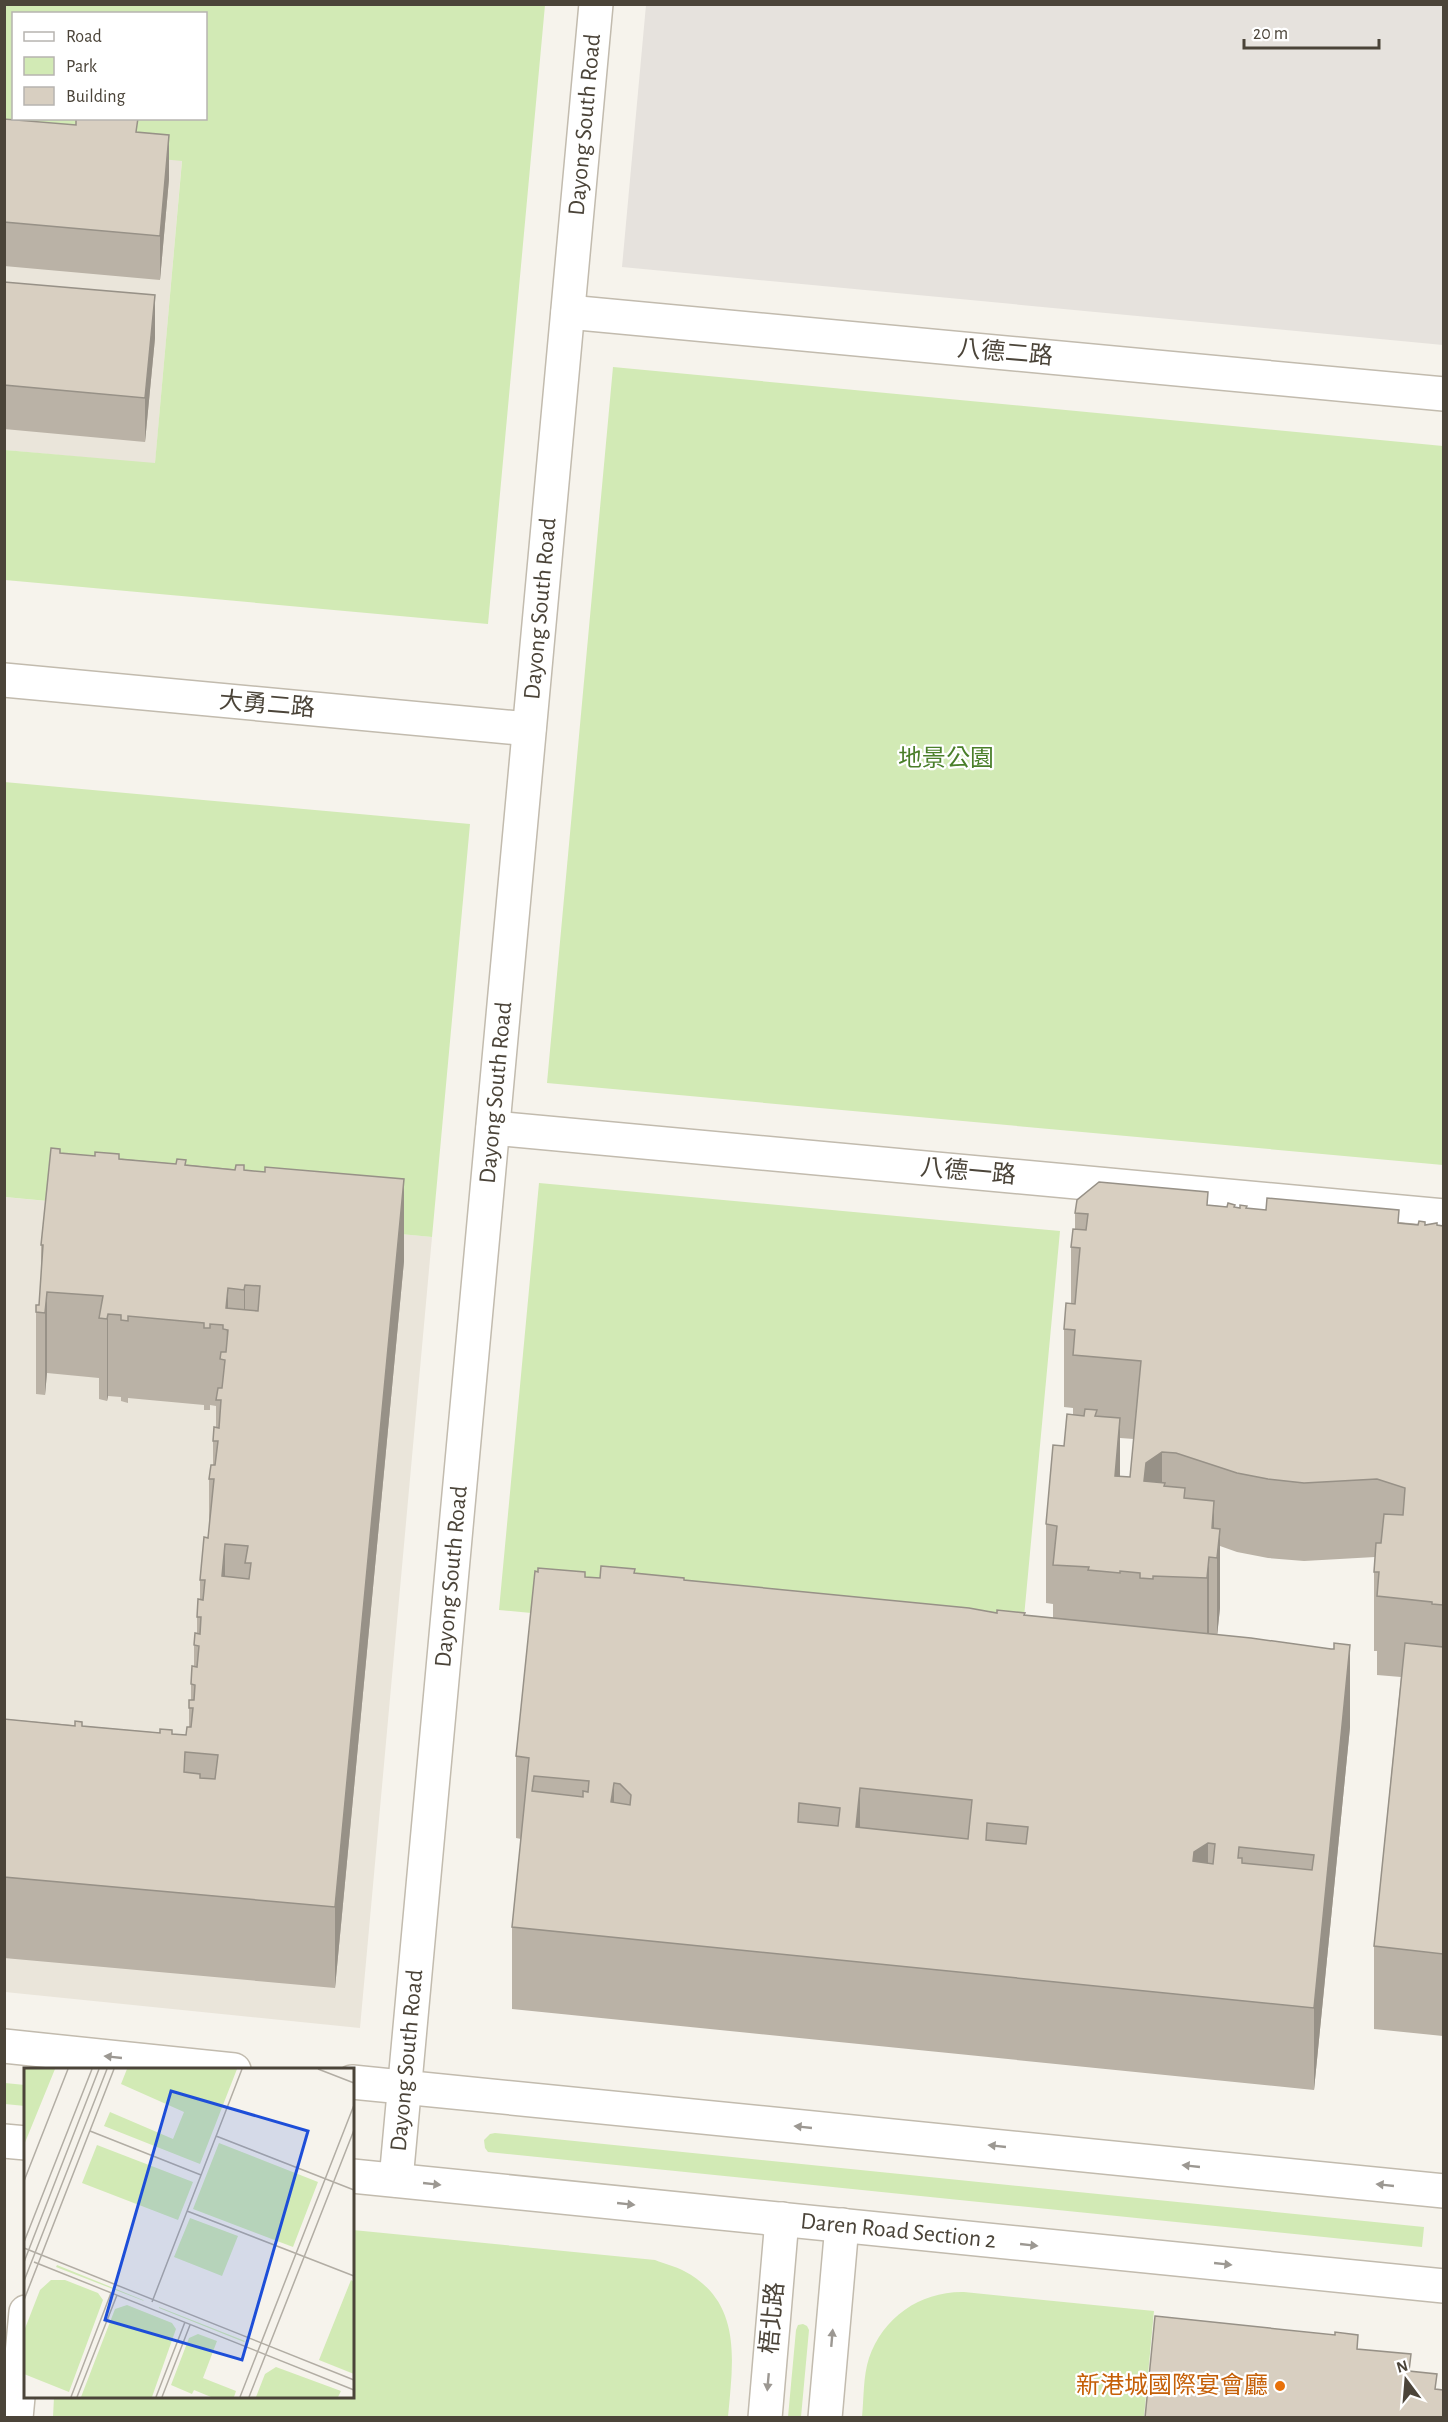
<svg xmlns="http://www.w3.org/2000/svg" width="1448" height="2422" font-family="'Alegreya Sans','Noto Sans TC',sans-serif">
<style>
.residential{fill:#eae5da}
.industrial{fill:#e6e2dd}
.green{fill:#d2eab5;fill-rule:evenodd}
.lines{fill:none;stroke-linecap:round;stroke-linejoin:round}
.minor-casing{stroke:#c2bbae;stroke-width:36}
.tertiary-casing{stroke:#c2bbae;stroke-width:36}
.minor{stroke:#fff;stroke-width:33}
.tertiary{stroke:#fff;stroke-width:33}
.wall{fill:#bab2a6;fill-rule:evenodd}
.shaded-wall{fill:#979187}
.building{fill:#d8cfc1;stroke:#979187;stroke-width:1.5;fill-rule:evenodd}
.oneway{fill:#9c9892}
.food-dot{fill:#e8710a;stroke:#fff;stroke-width:2}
.labels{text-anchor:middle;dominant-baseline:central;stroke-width:4.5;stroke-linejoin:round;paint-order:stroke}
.street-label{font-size:24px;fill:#4b4439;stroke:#fff}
.park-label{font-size:24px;fill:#4a7f2a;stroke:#fff}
.food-label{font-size:24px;fill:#c56008;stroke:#fff;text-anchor:end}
.inset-road{fill:none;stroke:#b2ada4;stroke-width:1.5}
.view{fill:#1d4ed8;fill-opacity:0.15;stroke:#1d4ed8;stroke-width:3}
.inset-edge{fill:none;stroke:#4b4439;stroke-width:3}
</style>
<rect width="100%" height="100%" fill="#f6f3ec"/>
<!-- residential -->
<path class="residential" d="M4,144L182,160L155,464L5,450Z
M4,1197L432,1237L360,2028L5,1992Z"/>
<!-- industrial -->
<path class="industrial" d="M646,5H1443V345L622,267Z"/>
<!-- green -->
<path class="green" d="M4,5H545L488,624L5,580V450L155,463L182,161L5,144ZM14,14H206V118H14Z
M613,367L1443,446V1165L547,1083Z
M4,782L470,824L432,1237L5,1197Z
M539,1183L1060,1231L1020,1660L499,1610Z
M5,2083L25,2085V2106L5,2104Z
M495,2133L1424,2227L1422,2247L488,2152L485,2148L484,2140L490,2134Z
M353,2230L655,2260C665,2264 675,2266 684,2271C743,2302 733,2361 728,2417H53L54,2397L352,2396Z
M964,2292L1154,2311L1144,2417H862C864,2398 863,2376 869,2358C883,2317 921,2291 964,2292Z
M803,2324L807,2326L809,2330L801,2417H788L796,2330L798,2325Z"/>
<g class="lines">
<defs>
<g id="minor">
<path d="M568,312L1444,394"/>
<path d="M4,680L529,729"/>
<path d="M493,1128L1444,1216"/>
<path id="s1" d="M396,2180L596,4"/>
<path d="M16,2418L26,2312"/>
<path d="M765,2418L782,2219"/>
<path d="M825,2418L842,2225"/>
</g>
<g id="tertiary">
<path d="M4,2046L234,2070"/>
<path d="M352,2082L1444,2191"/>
<path d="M4,2141L26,2143"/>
<path id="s2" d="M352,2176L1444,2286"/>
</g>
</defs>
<!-- minor casing -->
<use href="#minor" class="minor-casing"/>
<!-- tertiary casing -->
<use href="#tertiary" class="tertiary-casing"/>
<!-- minor -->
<use href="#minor" class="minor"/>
<!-- tertiary -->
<use href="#tertiary" class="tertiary"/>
</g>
<!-- wall -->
<path class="wall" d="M4,119L138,132L169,179L160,280L4,266Z
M4,282L155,338L145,442L4,429Z
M60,1153L244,1170L404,1261L335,1988L4,1958V1714L5,1719L186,1735L189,1727V1708L191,1700V1684L194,1666V1645L197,1633V1617L200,1599V1580L209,1530V1479L213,1465V1441L216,1427V1406L210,1405V1410H204V1405L128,1398V1403L121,1401V1397L108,1396L107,1401L99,1399V1378L47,1373L45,1395L36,1394V1305H39L41,1279V1245Z
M1208,1205L1443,1226V2036L1374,2029V1946L1401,1677L1377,1675V1651H1374V1572L1375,1557L1304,1561L1268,1558L1237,1552L1220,1546V1608L1217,1635L1350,1727L1314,2090L512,2009V1927L521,1839L516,1838V1756L585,1577L600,1578L635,1573L684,1580L1053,1618V1604L1046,1603V1524L1064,1446L1073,1415V1408L1064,1407V1329L1071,1304V1247L1075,1229V1213ZM1120,1438L1134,1439L1130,1477L1120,1476Z"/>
<!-- shaded-wall -->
<path class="shaded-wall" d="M169,135V179L160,280V236Z
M155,295V338L145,442V398Z
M404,1179V1261L335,1988V1907Z
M245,1285V1367L244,1372V1290Z
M228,1288V1370L226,1308Z
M47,1292V1373L45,1395V1313Z
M108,1314V1396L107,1401V1319Z
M1120,1418V1497L1115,1476Z
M1162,1452V1531L1144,1481L1146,1463Z
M1214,1501V1557L1212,1528Z
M1220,1529V1608L1217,1637V1558Z
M225,1544V1625L222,1576Z
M1209,1557V1636L1207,1657V1578Z
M1350,1645V1727L1314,2090V2008Z
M614,1783V1865L611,1802Z
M860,1788V1870L856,1827Z
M1208,1843V1925L1193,1861L1194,1852Z"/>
<!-- building -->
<path class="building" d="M76,118H138L136,132L169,135L160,236L4,222V119L76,125Z
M4,282L155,295L145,398L4,385Z
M51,1148L60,1149V1153L95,1156V1152L119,1154V1159L176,1164L177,1159L186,1160L185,1165L235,1170L236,1165H244V1170L265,1172V1167L404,1179L335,1907L4,1877V1719L75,1726V1721L82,1722V1726L160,1733V1729L172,1730V1734L186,1735L187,1727H191L193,1708H189V1700H194L195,1685L191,1684L192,1666L197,1667L199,1646L194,1645L195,1633L200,1634L201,1617H197L198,1599L203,1600L205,1580H200L204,1537L208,1538L214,1479H209L211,1465H215L218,1441H213L214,1427L219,1428L221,1400H216L218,1388H222L225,1360L220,1359L221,1352H226L228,1330L223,1329V1325L210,1324V1328H204V1323L128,1316V1321L121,1320V1315L108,1314L107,1319L99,1318L103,1296L47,1292L45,1313L36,1312V1305H39L43,1245H41ZM245,1285L260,1286L258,1311L226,1308L228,1288L244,1290ZM225,1544L248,1546L245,1563H251L249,1579L222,1576ZM185,1752L218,1755L215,1779L200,1778V1774L184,1772Z
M1099,1182L1208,1192L1207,1205L1227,1207L1228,1203L1235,1205L1234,1207L1240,1208V1205L1247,1206L1246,1208L1266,1210L1267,1198L1399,1210L1398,1223L1418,1225L1419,1221L1425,1222V1225L1437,1223V1225L1443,1226V1605L1432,1604V1602L1377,1596L1379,1572H1374L1376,1543H1381L1384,1514L1403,1515L1405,1488L1377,1479L1304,1483L1268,1479L1237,1473L1176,1453L1162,1452L1146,1463L1144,1481L1165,1483L1164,1486L1185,1488L1184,1498L1214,1501L1212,1528L1220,1529L1217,1558L1209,1557L1207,1578L1153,1576V1579L1140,1578V1573L1120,1571V1573L1088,1570L1089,1567L1053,1565L1057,1526L1046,1524L1053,1445L1064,1446L1067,1414L1084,1416L1085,1409L1097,1410L1095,1416L1120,1418L1115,1476L1130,1477L1141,1361L1073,1355L1075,1330L1064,1329L1066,1303L1075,1304L1080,1248L1071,1247L1073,1229L1086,1230L1088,1214L1075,1213L1077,1200Z
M601,1566L635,1569L634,1573L684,1578V1580L969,1608L997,1613V1610L1025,1613L1024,1615L1251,1638L1331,1649H1334V1643L1350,1645L1314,2008L512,1927L529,1758L516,1756L535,1571L538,1572V1568L585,1572V1577L600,1578ZM534,1776L589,1781L588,1792L583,1791V1797L532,1791ZM614,1783L620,1784L631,1795L630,1805L611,1802ZM860,1788L972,1800L968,1839L856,1827ZM799,1803L840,1808L838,1826L798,1822ZM987,1823L1028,1827L1026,1844L986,1840ZM1208,1843L1215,1844L1213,1864L1193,1861L1194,1852ZM1239,1847L1314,1855L1312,1870L1242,1863V1858H1238Z
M1405,1643L1443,1647V1954L1374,1946Z
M1155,2316L1335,2335V2332L1358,2335L1357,2349L1411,2354L1409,2371L1437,2374L1435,2389L1443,2390V2418H1145Z"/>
<!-- one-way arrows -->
<defs><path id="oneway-solid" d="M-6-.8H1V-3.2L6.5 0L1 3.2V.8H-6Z" transform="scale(1.5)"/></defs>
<g class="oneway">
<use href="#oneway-solid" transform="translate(113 2057) rotate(-174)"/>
<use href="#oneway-solid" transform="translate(803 2127) rotate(-174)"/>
<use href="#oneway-solid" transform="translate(997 2146) rotate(-174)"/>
<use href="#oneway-solid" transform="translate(1191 2166) rotate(-174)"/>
<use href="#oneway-solid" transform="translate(432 2184) rotate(6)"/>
<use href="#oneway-solid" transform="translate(1385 2185) rotate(-174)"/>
<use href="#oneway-solid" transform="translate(626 2204) rotate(6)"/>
<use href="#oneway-solid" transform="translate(1029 2245) rotate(6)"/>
<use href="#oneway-solid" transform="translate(1223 2264) rotate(6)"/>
<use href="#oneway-solid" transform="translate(832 2338) rotate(-85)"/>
<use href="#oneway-solid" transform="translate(768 2382) rotate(95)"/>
</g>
<!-- markers -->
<circle class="food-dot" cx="1280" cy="2386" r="6"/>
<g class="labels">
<!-- street labels -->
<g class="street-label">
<text stroke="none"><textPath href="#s1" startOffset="2064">Dayong South Road</textPath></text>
<text transform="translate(1005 353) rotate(5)">八德二路</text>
<text stroke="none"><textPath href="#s1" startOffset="1578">Dayong South Road</textPath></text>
<text transform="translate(267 705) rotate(5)">大勇二路</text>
<text stroke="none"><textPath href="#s1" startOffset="1092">Dayong South Road</textPath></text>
<text transform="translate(968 1172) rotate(5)">八德一路</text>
<text stroke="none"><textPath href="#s1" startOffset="606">Dayong South Road</textPath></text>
<text stroke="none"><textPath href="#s1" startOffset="120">Dayong South Road</textPath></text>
<text stroke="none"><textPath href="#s2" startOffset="549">Daren Road Section 2</textPath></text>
<text transform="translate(773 2318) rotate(-85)">梧北路</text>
</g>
<!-- park labels -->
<g class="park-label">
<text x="946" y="759">地景公園</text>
</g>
<!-- food labels -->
<g class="food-label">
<text x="1268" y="2386">新港城國際宴會廳</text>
</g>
</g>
<!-- overview -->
<g transform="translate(24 2068)">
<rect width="330" height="330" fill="#f6f3ec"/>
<path d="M0,1H31L0,77ZM103,1H213L176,96L80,58L86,44L149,71L160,44L97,16ZM195,75L294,114L269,179L169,141ZM73,77L169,114L154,152L58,115ZM166,150L214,168L198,208L150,189ZM33,197L119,232L120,233L32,199ZM27,212H41L74,225L79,232L45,324L0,306V263L16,222ZM327,212L330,214V306L295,292ZM103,237L148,255L152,261L128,329H57L91,241ZM135,239L221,273L220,274L135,240ZM174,266L193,273L179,310L212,323L210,329H187L170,322L168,326L147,317L165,270ZM252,299L317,323L314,329H232L241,306Z" fill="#d2eab5"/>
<path class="inset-road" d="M294,1L330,15M66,63L177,107M192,68L330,122M0,113L44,1M163,143L330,208M0,174L68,1M0,180L330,312M0,194L75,1M10,194L330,322M0,213L83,1M0,232L90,1M128,234L218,1M47,329L87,225M53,329L93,227M132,329L161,254M138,329L166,257M216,329L330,37M225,329L330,62"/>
<path class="view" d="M147,23L284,63L218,292L81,252Z"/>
<rect width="330" height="330" class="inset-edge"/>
</g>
<!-- border -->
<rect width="1448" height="2422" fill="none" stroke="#4b4439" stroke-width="12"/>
<!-- legend -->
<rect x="12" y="12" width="195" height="108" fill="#ffffff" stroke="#b7b4b0" stroke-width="1.5"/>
<rect x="24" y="32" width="30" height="9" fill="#ffffff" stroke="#b7b4b0" stroke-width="1.5"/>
<text x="66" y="42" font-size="18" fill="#4b4439">Road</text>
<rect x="24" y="57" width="30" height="18" fill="#d2eab5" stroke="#b7b4b0" stroke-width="1.5"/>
<text x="66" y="72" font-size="18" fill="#4b4439">Park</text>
<rect x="24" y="87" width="30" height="18" fill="#d8cfc1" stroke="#b7b4b0" stroke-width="1.5"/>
<text x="66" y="102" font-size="18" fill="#4b4439">Building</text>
<!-- north arrow -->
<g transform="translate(1406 2380) rotate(344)" stroke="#ffffff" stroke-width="4.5" paint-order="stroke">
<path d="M0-4.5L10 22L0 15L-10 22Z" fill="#4b4439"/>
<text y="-9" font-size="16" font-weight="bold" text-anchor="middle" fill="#4b4439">N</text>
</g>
<!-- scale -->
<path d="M1244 39v9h135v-9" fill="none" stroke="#4b4439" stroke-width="3"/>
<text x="1253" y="39" font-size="18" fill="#4b4439" stroke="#ffffff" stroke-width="4.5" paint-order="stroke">20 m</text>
</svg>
